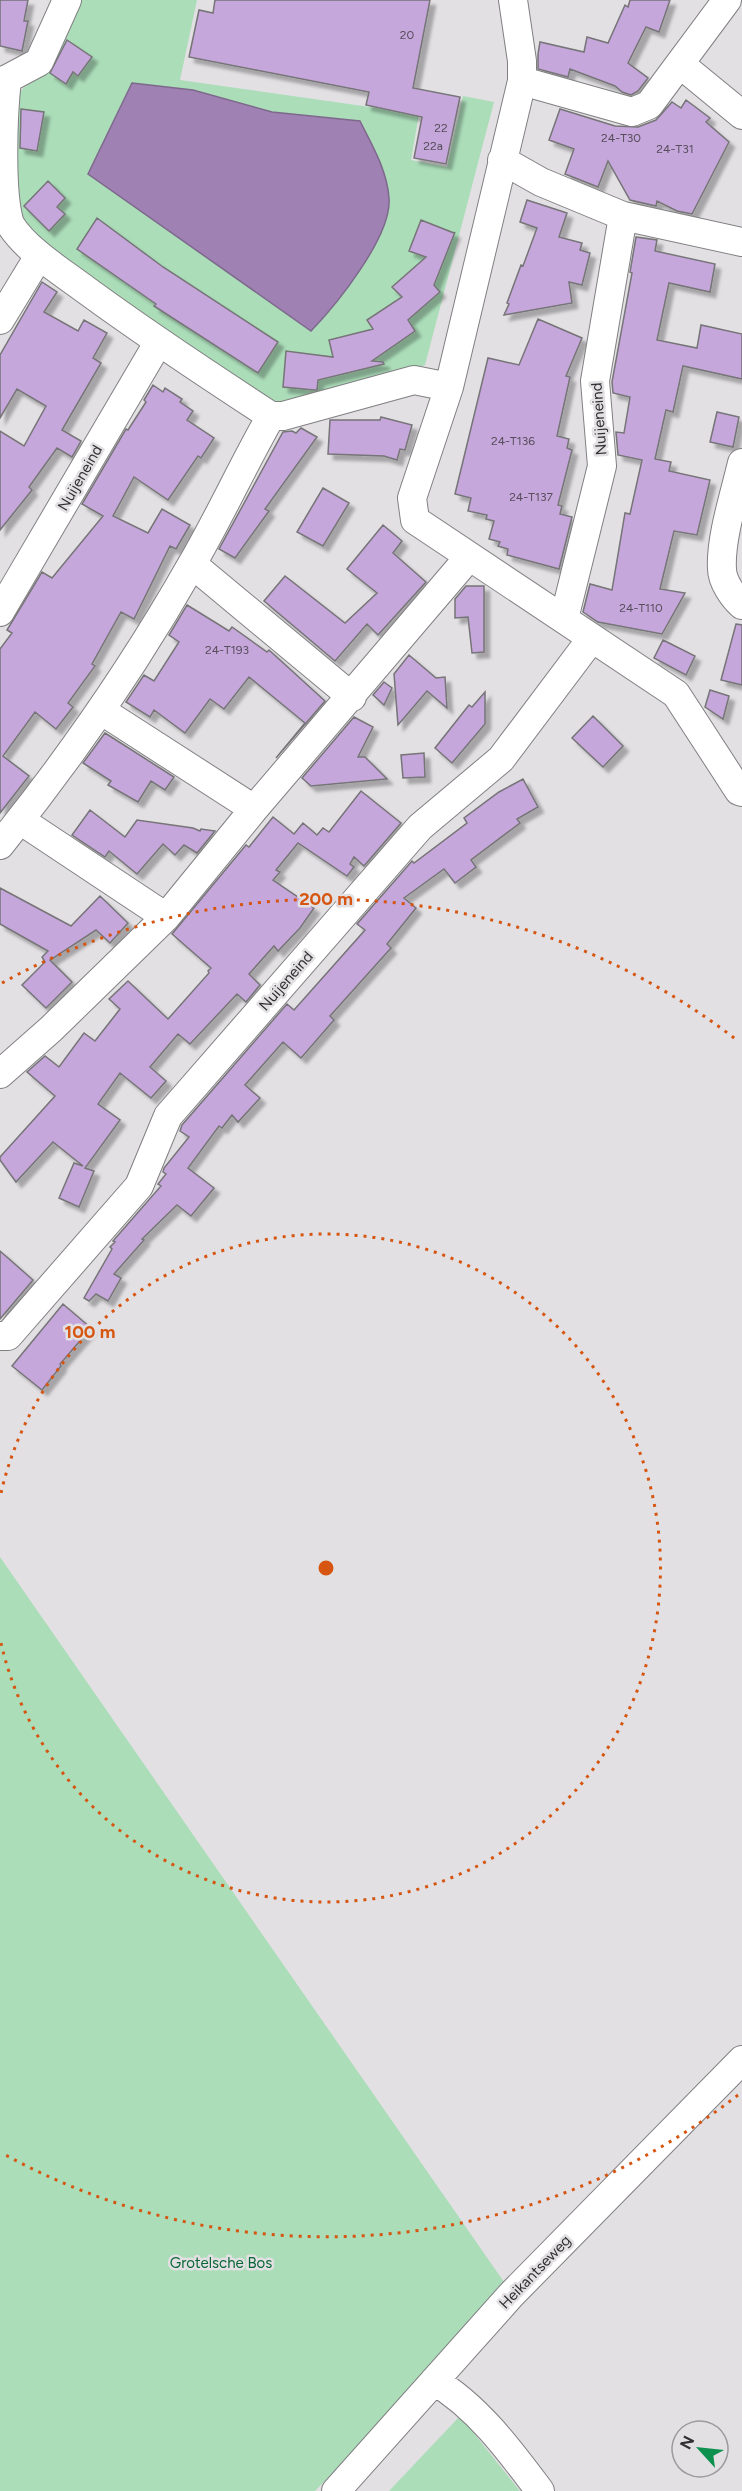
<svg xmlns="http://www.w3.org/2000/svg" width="742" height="2491" font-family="Figtree,sans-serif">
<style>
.green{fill:#abddb9;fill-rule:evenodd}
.water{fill:#9f81b3;stroke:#7e698c;stroke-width:1.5}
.building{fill:#c6a7db;stroke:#767477;stroke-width:1.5;filter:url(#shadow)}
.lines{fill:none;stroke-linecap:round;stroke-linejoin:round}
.minor-casing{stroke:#817f82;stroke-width:30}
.minor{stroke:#fff;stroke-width:28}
.ring{fill:none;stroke:#d65510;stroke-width:3;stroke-dasharray:3 6}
.labels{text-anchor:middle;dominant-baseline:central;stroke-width:5;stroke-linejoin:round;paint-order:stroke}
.number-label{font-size:12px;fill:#574e5c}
.street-label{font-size:15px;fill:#323132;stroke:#e2e0e3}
.park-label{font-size:15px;fill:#0a6737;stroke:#e2e0e3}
.centre{fill:#d65510;stroke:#e2e0e3;stroke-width:3}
.ring-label{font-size:18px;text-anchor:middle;font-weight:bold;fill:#d65510;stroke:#e2e0e3;stroke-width:5;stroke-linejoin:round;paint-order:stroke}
</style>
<defs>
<filter id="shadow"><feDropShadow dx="5.5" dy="5.5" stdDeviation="1.5" flood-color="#0004"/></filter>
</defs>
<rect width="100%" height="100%" fill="#e2e0e3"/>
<!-- green -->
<path class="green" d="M70,0H197L180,80L419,114L411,160L447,167L463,96L494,102L425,365L303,406L279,407L32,249L4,166L14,98L37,74ZM132,83L193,90L272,112L359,121L387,215C370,259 344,297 311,330L89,174Z
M0,1557L504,2282L495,2306L315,2491H0Z
M460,2416L520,2491H389Z"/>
<!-- water -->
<path class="water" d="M132,83L193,90L272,112L360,121C372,145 387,170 389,198C392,236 337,304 311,331L88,174Z"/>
<!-- building -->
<path class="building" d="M0,0H28L24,21H28L22,51L0,46Z
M215,0H430L413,88L460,97L446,164L414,158L422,117L366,105L369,92L189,57L199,10L213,13Z
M630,0H670L659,32L646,27L628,63L648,78L638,91L631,95L622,92L615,86L570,69L568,77L538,69V54L540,42L584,52L587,37L608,43L625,5L628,7Z
M67,40L92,57L78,76L73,72L66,84L50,73Z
M686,100L710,118L706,122L729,142L692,214L677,211L657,201L656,206L630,200L608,161L598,187L565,174L574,149L549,140L560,109L615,126L638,127L656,120L672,102L681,108Z
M21,109L44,112L37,151L20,148Z
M48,181L65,198L57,207L65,214L49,231L24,206Z
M527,200L567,213L559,237L582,243L580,250L590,253L582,285L569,282L572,303L504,315L509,304L507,303L521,265L523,266L537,228L520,222Z
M97,218L163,267L278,342L258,373L154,306L156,304L77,249Z
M421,220L454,233L455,232L434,285L440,292L408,320L415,331L372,361L383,362L384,364L318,380L317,390H314L283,387L286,351L333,357L329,340L373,329L367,320L402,297L392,287L426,257L409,251Z
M636,237L657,240L655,251L715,264L710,292L669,283L657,340L697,348L701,325L742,334V379L683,366L673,412L666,410L655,459L671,462L669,471L710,480L697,535L674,531L660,589L685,593L662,634L598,622L583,612L590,584L612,590L625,513L630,514L642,460L618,455L616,432L624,433L630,397L613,393L612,382L632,273L630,272Z
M42,282L57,292L44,312L78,331L84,320L107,333L93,358L101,363L62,430L81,441L72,457L57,448L29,487L32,490L0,530V431L24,446L46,406L17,389L0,418V355Z
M538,319L582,338L566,376L570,377L557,436L569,439L567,448L572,450L558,505L562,506L560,514L572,517L559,569L507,555L508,549L498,546L500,542L489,539L494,521L486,519L487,515L468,511L471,498L455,494L488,358L519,365Z
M153,385L163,392L165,388L182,399L180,402L193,411L187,420L214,438L201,458L198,456L168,500L134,477L113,516L148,533L162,509L190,525L176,549L170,546L134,619L121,612L92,664L95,666L68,703L73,707L56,729L35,712L3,756L29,776L0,813V649L12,633L7,630L42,572L52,578L103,516L82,504L126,429L128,430L146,402L144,400Z
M717,412L739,417L733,447L710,442Z
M381,417L412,425L405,450L400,449L397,460L384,456L328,454L330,420H380Z
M301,428L317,437L265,509L269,511L235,558L219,549L283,432L292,431L296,433Z
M323,488L349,503L323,546L297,532Z
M383,525L402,541L393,553L426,582L378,635L367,624L335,661L264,601L285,576L345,623L377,593L347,569Z
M466,586H484V652L472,653L468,617L455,618V599Z
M187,605L229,631L232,627L267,652L269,650L325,701L276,758L305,723L249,677L224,709L210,699L185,733L154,710L150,717L126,702L144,675L154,681L179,642L169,635Z
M736,624L742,625V685L721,680Z
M663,640L695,656L686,675L654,658Z
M409,655L436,678L445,677L447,708L427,691L398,725L394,674Z
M384,682L392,688L384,705L373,695Z
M710,690L729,696L723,719L705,707Z
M485,692V724L452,763L435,748L469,705L472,707Z
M593,716L623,746L603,767L572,738Z
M354,717L373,727L358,757H365L387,779L311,786L302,778Z
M105,733L174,777L165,790L151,781L138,802L108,785L111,781L83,763Z
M424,753L425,777L403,778L401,755Z
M523,779L538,807L517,819L520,823L471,860L476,867L455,883L444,869L404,898L416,908L387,944L391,948L330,1016L334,1020L301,1058L283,1042L245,1085L260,1098L238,1122L232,1115L222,1128L219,1126L188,1168L214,1188L191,1216L177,1205L142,1239L144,1240L114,1274L121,1278L108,1301L96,1294L89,1301L84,1298L112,1249L110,1247L115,1242L113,1241L161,1186L158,1184L166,1174L163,1172L164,1168L189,1137L180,1131L182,1125L287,1004L294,1010L365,930L357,924L412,861L414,863L467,823L464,818L499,792Z
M361,791L401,823L364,866L354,857L350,864L354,867L347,876L298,843L276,870L280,872L273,880L314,908L300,928L278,951L274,946L249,974L260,985L246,1002L237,994L190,1044L178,1034L150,1067L166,1081L151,1098L120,1073L98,1104L120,1120L85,1168L94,1171L79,1207L59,1198L74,1163L83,1166L53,1142L16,1182L0,1160V1157L55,1096L27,1072L45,1056L59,1067L84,1033L95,1041L120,1009L109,999L128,981L168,1019L209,973L208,971L211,968L172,934L246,845L249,847L273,817L294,834L303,823L317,835L323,828L329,832Z
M90,810L125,837L137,820L193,828L200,831L201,829L215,831L197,853L184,845L175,855L163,844L137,874L109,851L105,857L72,835Z
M0,888L71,926L100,896L128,923L110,943L96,930L50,960L72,982L46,1008L22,985L45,962L42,957L48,951L0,924Z
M0,1251L33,1280L0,1319Z
M63,1304L91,1328L60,1364L61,1366L42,1390L12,1366Z"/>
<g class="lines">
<defs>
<path id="minor" d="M513,0L522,61V81L449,387L412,498L415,520L676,694L739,791L742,792
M680,64L742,115
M7,79C3,115 0,193 10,224C26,250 62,272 86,290C146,334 208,375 271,416H283L414,380L449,387
M7,79L39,62L67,0
M522,81L632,112L649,105L727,0
M502,160L541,182L623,216L742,242
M0,320L39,256
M742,463C735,493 720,539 722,569C722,581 733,597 742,605
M192,564L352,697
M0,612L158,343
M564,619L602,466L595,381L623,216
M102,711L254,809
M20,820L166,917
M0,845C71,757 136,663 192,564C220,516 243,465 271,416
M0,1074L51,1029L166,917L254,809L469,557
M0,1336H8L139,1186L168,1116L420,827L501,759L592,638
M434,2381C477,2406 510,2451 540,2491
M336,2491L511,2295L742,2060"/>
</defs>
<!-- minor casing -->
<use href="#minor" class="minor-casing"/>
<!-- minor -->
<use href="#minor" class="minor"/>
</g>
<!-- distance rings -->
<g class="ring">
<path d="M1 1493A334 334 0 1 1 1 1643"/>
<path d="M738 2095A669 669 0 0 1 2 2153M2 983A669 669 0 0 1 738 1041"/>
</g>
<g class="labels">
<!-- number labels -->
<g class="number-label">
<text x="407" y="35">20</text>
<text x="441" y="128">22</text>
<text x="621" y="138">24-T30</text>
<text x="433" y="146">22a</text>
<text x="675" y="149">24-T31</text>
<text x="513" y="441">24-T136</text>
<text x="531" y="497">24-T137</text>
<text x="641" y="608">24-T110</text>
<text x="227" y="650">24-T193</text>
</g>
<!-- street labels -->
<g class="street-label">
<text transform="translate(599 419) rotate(-94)">Nuijeneind</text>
<text transform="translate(80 478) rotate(-60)">Nuijeneind</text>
<text transform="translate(286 981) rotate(-49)">Nuijeneind</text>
<text transform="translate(535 2272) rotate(-46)">Heikantseweg</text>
</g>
<!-- park labels -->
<g class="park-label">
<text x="221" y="2263">Grotelsche Bos</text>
</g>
</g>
<circle cx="326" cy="1568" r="9" class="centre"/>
<g class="ring-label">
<text x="326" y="905">200 m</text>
<text x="90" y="1338">100 m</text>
</g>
<!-- north arrow -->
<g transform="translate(700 2449) rotate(297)"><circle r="28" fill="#e2e0e3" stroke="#9c9a9c" stroke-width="1.5"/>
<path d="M0-4.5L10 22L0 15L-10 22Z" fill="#0e914f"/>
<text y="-9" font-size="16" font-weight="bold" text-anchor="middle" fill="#323132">N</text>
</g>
</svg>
